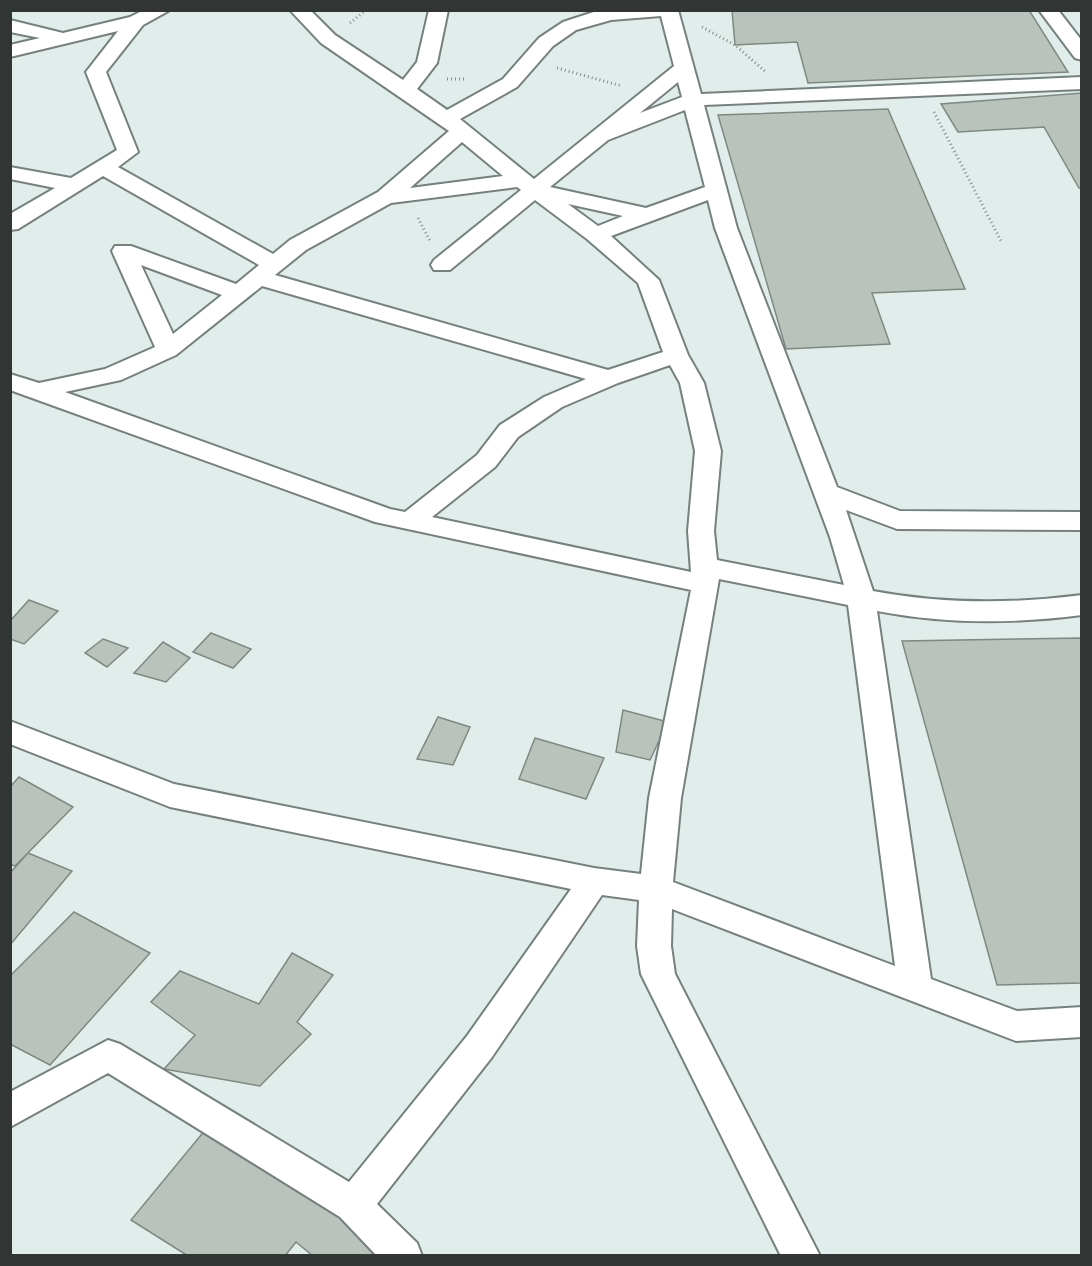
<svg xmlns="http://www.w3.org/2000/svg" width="1092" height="1266" font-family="'PT Sans Narrow',sans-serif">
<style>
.building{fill:#b9c3bc;stroke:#7f8881;stroke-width:1.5}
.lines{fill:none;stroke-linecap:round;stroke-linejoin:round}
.street-casing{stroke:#75817e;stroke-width:4}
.path{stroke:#858e8c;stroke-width:3;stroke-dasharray:1 3;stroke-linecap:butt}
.street{fill:#fff;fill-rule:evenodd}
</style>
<rect width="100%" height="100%" fill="#e0edea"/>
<!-- building -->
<path class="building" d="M732,10H1029L1068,72L808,83L797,42L735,45Z
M1082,93V188H1079L1044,127L958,132L941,104Z
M888,109L965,289L872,293L890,344L786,349L718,115Z
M29,600L58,611L24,644L10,639V621Z
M211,633L251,649L233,668L193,652Z
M1082,638V983L997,985L902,641Z
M103,639L128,648L107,667L85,653Z
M163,642L190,658L166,682L134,673Z
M623,710L668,722L650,760L616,752Z
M438,717L470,727L453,765L417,759Z
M535,738L604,758L586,799L519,779Z
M19,777L73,807L15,866L10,864V787Z
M28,853L72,871L10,945V873Z
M74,912L150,953L50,1065L10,1044V976Z
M292,953L333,975L297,1022L311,1034L260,1086L164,1069L195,1035L151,1002L180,971L259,1004Z
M206,1129L347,1213L389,1256H313L296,1242L285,1256H188L131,1220Z"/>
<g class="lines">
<defs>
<path id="street" d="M144,10H170L143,25L106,72L138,152L118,167L273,254L290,240L378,192L449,131L321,43L290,10H310L335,35L403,80L417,62L429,10H448L437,63L417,89L447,110L503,79L539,38L563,22L600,10H678L701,94L1082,77V89L704,105L737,228L837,487L900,511L1082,512V530L897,529L846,510L873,591C942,604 1012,604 1082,595V615C1013,624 945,624 877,611L931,979L1017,1011L1082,1007V1037L1016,1041L672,909L671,946L675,974L820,1256H781L641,974L637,946L639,900L602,895L492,1057L377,1204L417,1243L422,1256H377L340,1217L108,1073L10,1127V1092L108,1040L120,1044L349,1182L467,1036L571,889L170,807L10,744V721L174,784L594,868L641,874L649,798L691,590L375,522L10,390V374L39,383L105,369L155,347L112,251L115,246H131L236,284L259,265L103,176L18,229L10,230V214L55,188L10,179V167L71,178L117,150L86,72L118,31L10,57V45L40,38L10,32V20L63,33L130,17ZM661,16L674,66L534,179L460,119L517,87L553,46L576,30L611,20ZM678,82L682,97L640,113ZM685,110L705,187L646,208L550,187L608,140ZM462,142L503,176L410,188ZM517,187L521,190L434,260L431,265L434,270H450L535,200L587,239L638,283L663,352L608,370L275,275L306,250L391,203ZM708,200L715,228L830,537L844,585L717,560L714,531L721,451L704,383L688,355L659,280L611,236ZM568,204L623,216L598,226ZM141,265L222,295L173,334ZM262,286L586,379L544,397L500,425L477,455L405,512L390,509L65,392L121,380L176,355ZM670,365L680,383L695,451L688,531L691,572L432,517L495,467L518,437L562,407L618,383ZM719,579L848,605L895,966L673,882L681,798Z
M1039,10H1058L1082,41V60L1075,58Z"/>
</defs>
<!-- street casing -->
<use href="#street" class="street-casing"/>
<!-- path -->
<path class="path" d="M350,23L366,10
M702,27L735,45L766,72
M557,68L622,86
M447,79H464
M934,112L1001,241
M418,218L430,241"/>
<!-- street -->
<use href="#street" class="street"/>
</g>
<!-- border -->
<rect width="1092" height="1266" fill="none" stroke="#313635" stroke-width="24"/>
</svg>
